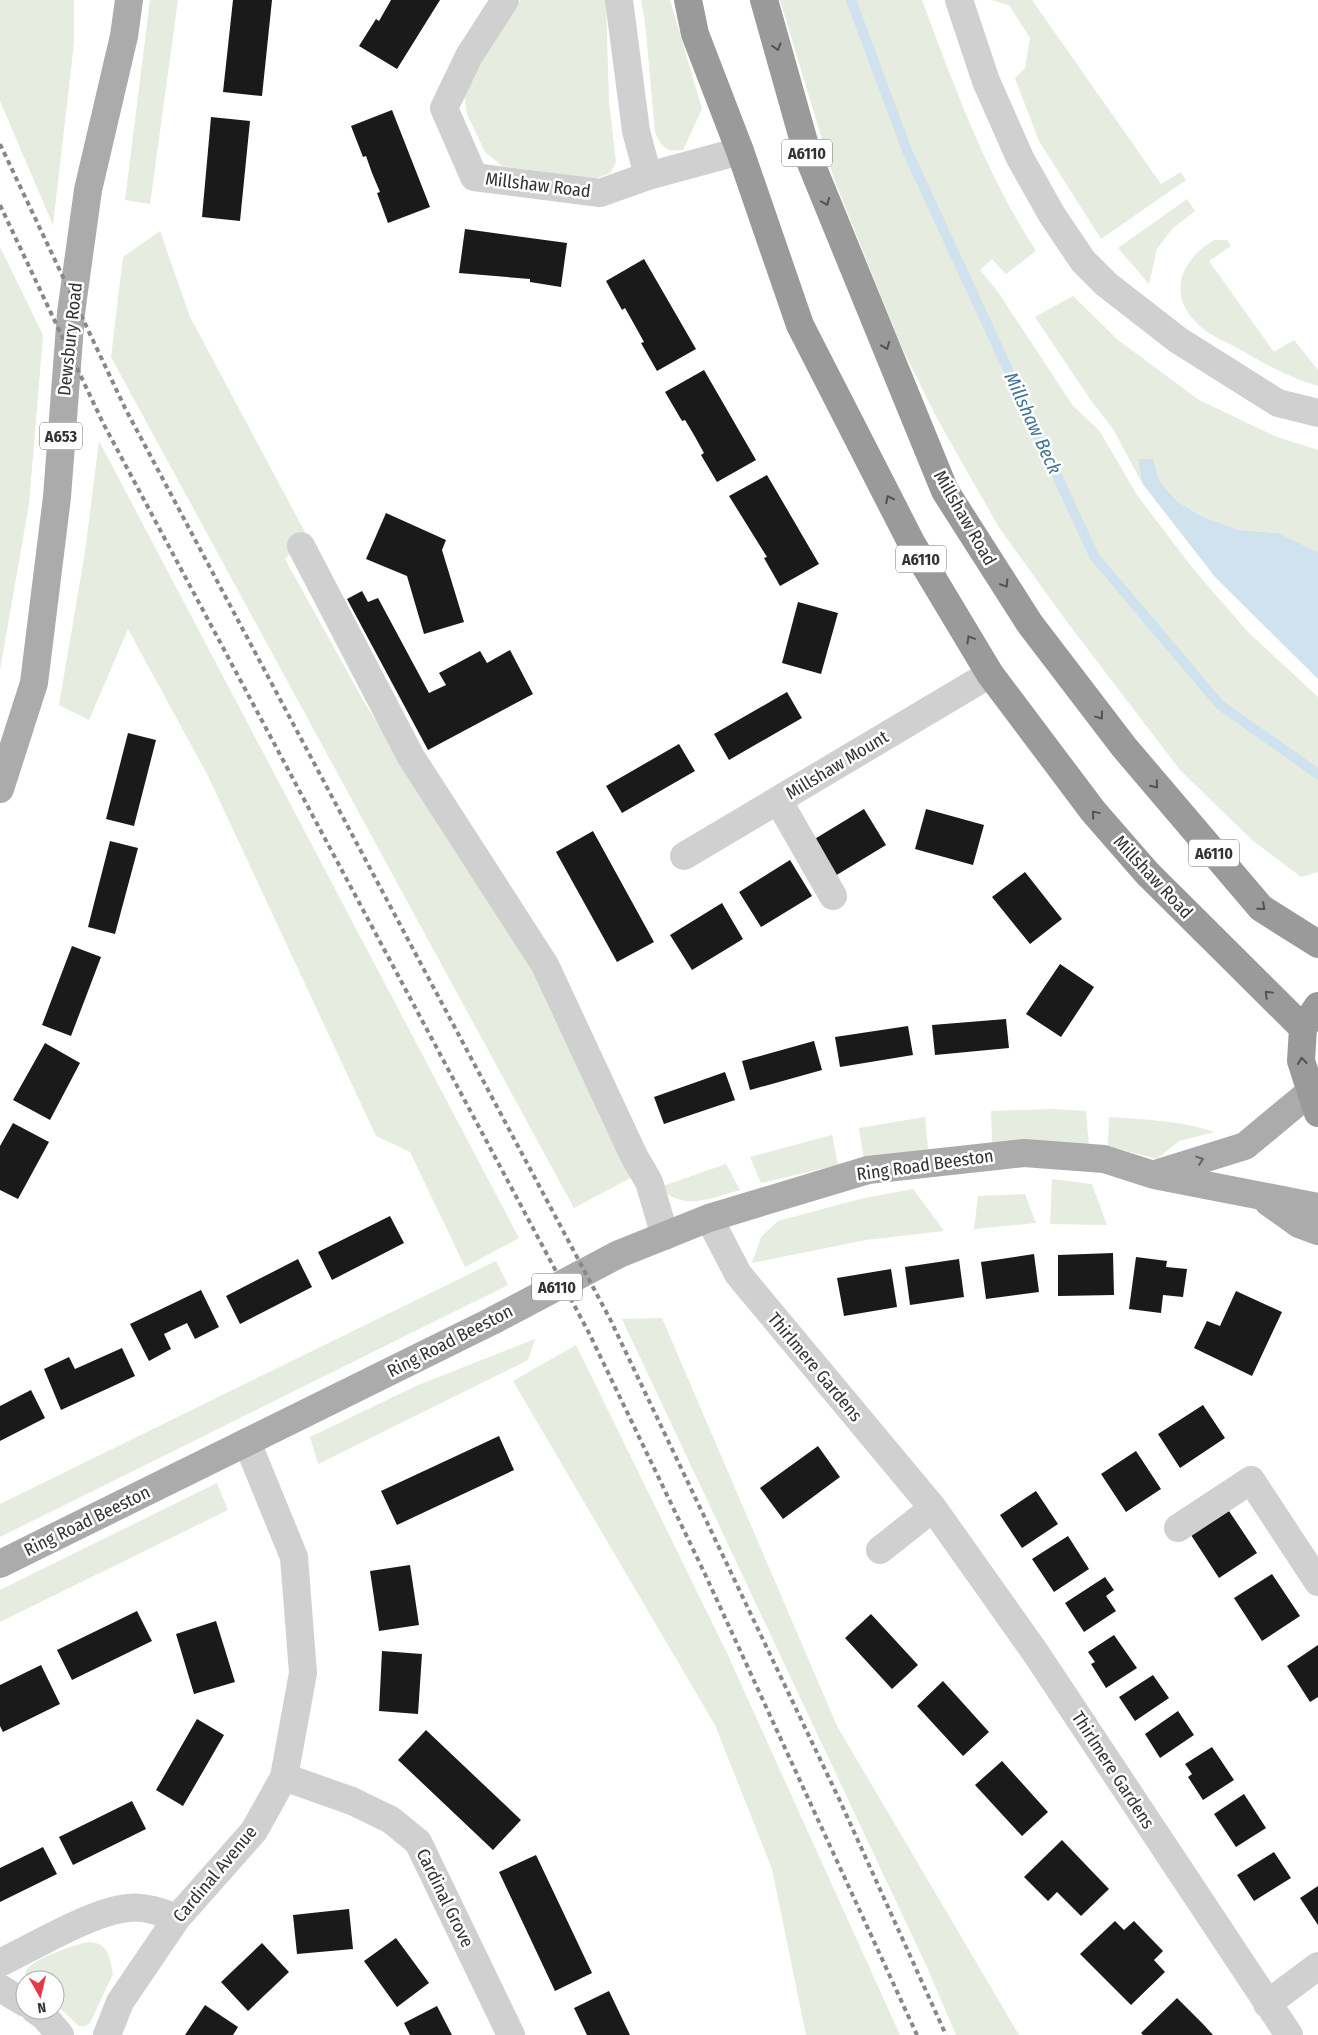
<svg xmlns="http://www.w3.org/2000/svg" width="1318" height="2035" font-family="'Fira Sans Condensed',sans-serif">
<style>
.green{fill:#e6ecdf}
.water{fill:#cfe2ee}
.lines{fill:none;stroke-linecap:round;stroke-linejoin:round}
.stream{stroke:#cfe2ee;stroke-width:10}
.building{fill:#1a1a1a}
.minor{stroke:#d0d0d0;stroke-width:28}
.major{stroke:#ababab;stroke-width:28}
.highway{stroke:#9a9a9a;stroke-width:28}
.rail{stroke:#888;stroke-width:4;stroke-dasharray:5 4;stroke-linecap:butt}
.oneway{stroke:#525252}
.oneway2{stroke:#636363}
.labels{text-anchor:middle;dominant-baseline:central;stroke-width:5;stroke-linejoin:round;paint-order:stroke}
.shield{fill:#fff;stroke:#707070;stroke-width:1}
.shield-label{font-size:16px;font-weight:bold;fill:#333}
.street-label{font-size:18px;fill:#333;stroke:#fff}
.water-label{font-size:19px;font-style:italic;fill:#3f7597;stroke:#fff}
</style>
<rect width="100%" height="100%" fill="#fff"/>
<!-- green -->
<path class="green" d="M0,0H74V43L53,225L0,101Z
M150,0H178L150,204L125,200Z
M521,0H606L609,101L616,162L610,173L595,179L502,166L485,152L467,114L464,95L479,63Z
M641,0H670L702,109L683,150C666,152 662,148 655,132L645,22Z
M780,0H922C954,86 986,174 1036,251L1006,274L992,259L980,270L998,292L1073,406L1099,430L1137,495L1194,570L1249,633L1318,697V872L1301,877L1252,840L1180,770L1067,622L998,526L938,420L902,348L834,179Z
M991,0H1032L1161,184L1181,172L1186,180L1101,239L1039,141L1015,78L1025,68L1030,38L1009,5Z
M1187,199L1195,211L1172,229L1157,249L1149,284L1118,248Z
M160,231L190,317L307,536L285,559L364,702L533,971L632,1177L574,1208L111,357L123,257Z
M1214,240H1227L1231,246L1209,261L1274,352L1294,340L1318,370V386C1291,378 1266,365 1241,350C1229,343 1212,337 1201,327C1166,297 1179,261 1214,240Z
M0,247L43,335L29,504L0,670Z
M1073,296L1118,340L1199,400L1277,437L1318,450V552L1278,533L1239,530L1201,516L1178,502L1165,488L1159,480L1153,459H1138L1142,483L1113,429L1092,402L1035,317Z
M99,441L519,1238L465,1267L410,1152L376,1136L208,776L128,629L89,720L59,705L85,552Z
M1052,1109L1086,1111L1089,1146L1040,1141L992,1142L991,1111Z
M925,1117L928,1149L864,1160L859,1128Z
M1109,1117C1145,1119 1181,1121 1215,1132L1179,1141L1157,1159L1108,1146Z
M832,1135L838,1165L761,1183L750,1157Z
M726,1164L740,1190C712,1198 682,1212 660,1187Z
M1052,1179L1092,1184L1107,1225L1050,1224Z
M913,1189L944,1231L866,1240L752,1263L761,1237L778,1221L860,1199Z
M1025,1194L1036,1223L974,1229L978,1196Z
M496,1261L508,1285L0,1537V1504Z
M662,1318L837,1726L1019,2035H956L926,1965L622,1319Z
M535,1339L528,1360L318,1464L310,1437L416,1386Z
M576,1345L726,1651L900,2035H806L772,1869L715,1725L513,1381Z
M217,1483L228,1510L0,1622V1590Z
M88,1942C108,1942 110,1958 113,1974L90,2023L85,2026H79L55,2004V1980H25C25,1976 25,1972 27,1969C34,1959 76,1944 88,1942Z"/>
<!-- water -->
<path class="water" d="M1138,459H1153L1159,480L1165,488L1178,502L1201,516L1239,530L1278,533L1318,552V679L1215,577L1142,483Z"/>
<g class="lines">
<!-- stream -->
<path class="stream" d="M851,0L908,153L1094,556L1220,705L1318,774"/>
</g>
<!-- building -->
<path class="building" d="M233,0H272L262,96L223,92Z
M391,0H440L397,69L359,46L376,19L379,21Z
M392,110L430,207L388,223L377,193L380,192L372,173L366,156L363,157L351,126Z
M211,117L250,121L240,221L202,217Z
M465,229L567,243L561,287L530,282V279L459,273Z
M644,259L696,349L657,371L641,343L644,342L634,324L625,308L622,310L606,281Z
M704,370L756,460L717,482L701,455L704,453L694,435L685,420L682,421L665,392Z
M767,475L819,564L780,586L764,558L767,557L729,496Z
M386,513L446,540L442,550L464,622L424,634L407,576L366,559Z
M362,591L368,602L378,598L429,693L446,685L439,673L480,651L487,663L510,650L533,694L428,750L347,599Z
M798,602L838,613L821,674L782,663Z
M787,692L802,718L729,760L714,734Z
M128,733L156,740L134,826L106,819Z
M679,744L695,771L622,813L606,786Z
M864,809L886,845L835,876L813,840Z
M926,809L984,825L973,865L915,849Z
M593,831L654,942L617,962L556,852Z
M110,841L138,848L115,934L88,927Z
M790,860L812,896L761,927L739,892Z
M1025,872L1062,919L1030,944L992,897Z
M722,903L743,939L692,970L670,935Z
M72,946L101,957L71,1036L42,1025Z
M1060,964L1094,987L1061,1037L1026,1014Z
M1006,1019L1009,1048L935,1055L932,1025Z
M908,1026L913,1055L840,1067L835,1037Z
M814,1041L822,1070L750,1090L742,1061Z
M45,1043L80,1063L50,1120L13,1100Z
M725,1072L735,1100L664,1124L654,1097Z
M13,1123L49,1142L18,1199L0,1190V1146Z
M390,1216L404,1243L332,1280L318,1252Z
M1113,1253L1114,1295L1058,1296V1255Z
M1034,1254L1039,1292L986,1299L981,1262Z
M1136,1257L1167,1261L1166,1267L1187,1269L1183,1297L1163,1295L1161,1313L1129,1309Z
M298,1259L312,1287L240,1324L226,1296Z
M959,1259L964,1297L910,1305L905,1267Z
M891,1269L897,1307L844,1316L837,1278Z
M201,1290L219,1327L195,1339L187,1323L164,1334L171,1349L149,1361L130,1324Z
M1236,1291L1282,1312L1252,1376L1194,1348L1207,1321L1220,1326Z
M122,1348L135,1376L61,1410L44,1369L69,1357L75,1369Z
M31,1390L45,1418L0,1441V1406Z
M1203,1405L1225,1438L1180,1468L1158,1434Z
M499,1436L514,1470L397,1525L381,1491Z
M818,1446L840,1477L783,1519L760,1488Z
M1136,1451L1161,1489L1126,1512L1101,1474Z
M1036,1491L1058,1524L1022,1548L1000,1515Z
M1229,1511L1257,1553L1219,1578L1191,1535Z
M1068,1536L1089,1569L1054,1592L1032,1559Z
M410,1565L419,1625L379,1631L370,1571Z
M1272,1574L1300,1616L1262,1641L1234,1598Z
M1105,1577L1114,1590L1106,1596L1116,1611L1084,1632L1065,1603Z
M137,1611L152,1641L72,1680L57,1650Z
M871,1614L918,1665L892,1689L845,1638Z
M216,1621L235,1682L194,1694L176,1634Z
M1114,1635L1137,1668L1106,1688L1091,1664L1095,1662L1088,1652Z
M1318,1645V1697L1310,1702L1287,1666Z
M382,1651L422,1654L418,1714L379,1711Z
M41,1665L60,1704L3,1732L0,1726V1685Z
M1153,1675L1169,1698L1135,1721L1119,1697Z
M943,1681L989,1732L963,1756L917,1706Z
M1178,1711L1194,1735L1160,1758L1145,1734Z
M197,1719L224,1735L183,1806L156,1790Z
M426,1730L521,1820L493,1850L398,1760Z
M1212,1747L1234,1780L1203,1800L1188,1777L1192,1774L1185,1764Z
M1002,1761L1048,1812L1022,1836L975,1785Z
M1244,1794L1266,1828L1236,1847L1214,1814Z
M132,1801L146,1829L73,1865L59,1837Z
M1062,1840L1109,1889L1081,1916L1057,1892L1048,1901L1024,1877Z
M43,1847L57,1874L0,1902V1868Z
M1274,1852L1291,1878L1254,1901L1237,1875Z
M536,1855L592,1973L555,1991L499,1872Z
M1318,1886V1925L1300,1898Z
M349,1909L353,1949L297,1954L293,1915Z
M1115,1921L1124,1930L1134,1921L1163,1951L1154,1960L1165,1972L1131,2005L1080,1954Z
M396,1938L429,1983L397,2007L364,1961Z
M262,1943L289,1972L248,2011L221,1982Z
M609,1991L630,2035H587L574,2008Z
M1177,1998L1203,2024L1213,2035H1143L1141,2033Z
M205,2005L238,2027L233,2035H185Z
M437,2006L452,2035H410L404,2023Z"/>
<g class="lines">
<!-- minor -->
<path class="minor" d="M505,0L469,56L444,108L474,177L600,193L648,176L740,151
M619,0L636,131L648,176
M959,0L986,81L1020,158L1052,215L1083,261L1106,284L1178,340L1278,403L1318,413
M301,546L411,757L545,965L634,1156L649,1182L665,1236
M778,800L833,896
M684,856L990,674
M709,1218L738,1274L933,1508L1035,1652L1289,2035
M1178,1528L1251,1480L1318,1582
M880,1550L933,1508
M284,1777L352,1801L391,1820L418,1842L511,2035
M0,1963C33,1947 93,1911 128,1908C146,1906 161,1912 177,1918
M0,1988L25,2003
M1267,2004L1318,1966
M35,2010L44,2016L60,2035
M107,2035L120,2002L177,1918L254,1831L284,1777L303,1673L294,1557L247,1442"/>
<!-- major -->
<path class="major" d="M0,789L34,683L57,497L71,313L88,190L124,36L129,0
M1155,1174L1245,1146L1310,1092
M1268,1202L1299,1224L1318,1231
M0,1564L492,1321L619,1254L709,1218L868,1170L1024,1153L1104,1159L1154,1175L1318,1207"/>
<!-- highway -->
<path class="highway" d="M688,0L695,34L740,151L800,325L912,544L990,674L1093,811L1147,873L1303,1028
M764,0L808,156L945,491L1030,624L1124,747L1261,908L1318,944
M1318,1006L1303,1028L1301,1061L1318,1113"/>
<!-- rail -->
<path class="rail" d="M0,144L125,408L610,1319L840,1801L946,2035
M0,205L103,423L589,1333L704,1572L917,2035"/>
</g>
<!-- one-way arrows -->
<defs><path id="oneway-chevron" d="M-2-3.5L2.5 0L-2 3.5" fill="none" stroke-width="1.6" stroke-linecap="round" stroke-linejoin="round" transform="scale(1.25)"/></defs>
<g class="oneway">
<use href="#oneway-chevron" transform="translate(777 47) rotate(74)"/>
<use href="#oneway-chevron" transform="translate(826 202) rotate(68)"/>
<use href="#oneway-chevron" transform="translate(886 346) rotate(68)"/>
<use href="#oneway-chevron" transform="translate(889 499) rotate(-117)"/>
<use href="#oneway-chevron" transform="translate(1005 584) rotate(58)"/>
<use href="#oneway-chevron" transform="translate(970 639) rotate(-121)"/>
<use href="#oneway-chevron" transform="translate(1100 716) rotate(53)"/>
<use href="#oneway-chevron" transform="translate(1155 785) rotate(51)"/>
<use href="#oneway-chevron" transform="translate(1095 814) rotate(-130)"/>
<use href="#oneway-chevron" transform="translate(1262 907) rotate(41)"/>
<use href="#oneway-chevron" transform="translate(1268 994) rotate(-135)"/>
<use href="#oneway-chevron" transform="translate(1302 1061) rotate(-96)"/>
</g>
<use class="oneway2" href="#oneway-chevron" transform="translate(1200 1160) rotate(-18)"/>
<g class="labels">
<!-- shield labels -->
<g class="shield">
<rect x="782" y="139.5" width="50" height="27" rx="4"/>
<rect x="40" y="422.5" width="42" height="27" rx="4"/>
<rect x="896" y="545.5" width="50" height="27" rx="4"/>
<rect x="1189" y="839.5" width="50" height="27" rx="4"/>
<rect x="532" y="1273.5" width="50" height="27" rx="4"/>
</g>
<g class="shield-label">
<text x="807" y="153">A6110</text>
<text x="61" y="436">A653</text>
<text x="921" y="559">A6110</text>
<text x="1214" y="853">A6110</text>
<text x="557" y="1287">A6110</text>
</g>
<!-- street labels -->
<g class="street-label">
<text transform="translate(538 185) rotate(7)">Millshaw Road</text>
<text transform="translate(70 339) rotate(-84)">Dewsbury Road</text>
<text transform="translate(965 518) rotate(60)">Millshaw Road</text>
<text transform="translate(837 765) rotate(-31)">Millshaw Mount</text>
<text transform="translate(1153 877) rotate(47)">Millshaw Road</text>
<text transform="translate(925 1165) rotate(-8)">Ring Road Beeston</text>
<text transform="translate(450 1341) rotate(-27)">Ring Road Beeston</text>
<text transform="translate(815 1367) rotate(50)">Thirlmere Gardens</text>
<text transform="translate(87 1521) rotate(-26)">Ring Road Beeston</text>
<text transform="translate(1113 1770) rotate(57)">Thirlmere Gardens</text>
<text transform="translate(215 1874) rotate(-50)">Cardinal Avenue</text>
<text transform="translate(445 1898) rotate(64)">Cardinal Grove</text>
</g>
<!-- water labels -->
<g class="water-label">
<text transform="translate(1033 423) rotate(65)">Millshaw Beck</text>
</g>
</g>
<!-- north arrow -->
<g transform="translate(40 1995) rotate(172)"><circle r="24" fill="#ffffff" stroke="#adadad"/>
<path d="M0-4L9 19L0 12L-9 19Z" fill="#e63946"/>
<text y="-8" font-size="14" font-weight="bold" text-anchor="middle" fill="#333333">N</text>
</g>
</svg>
